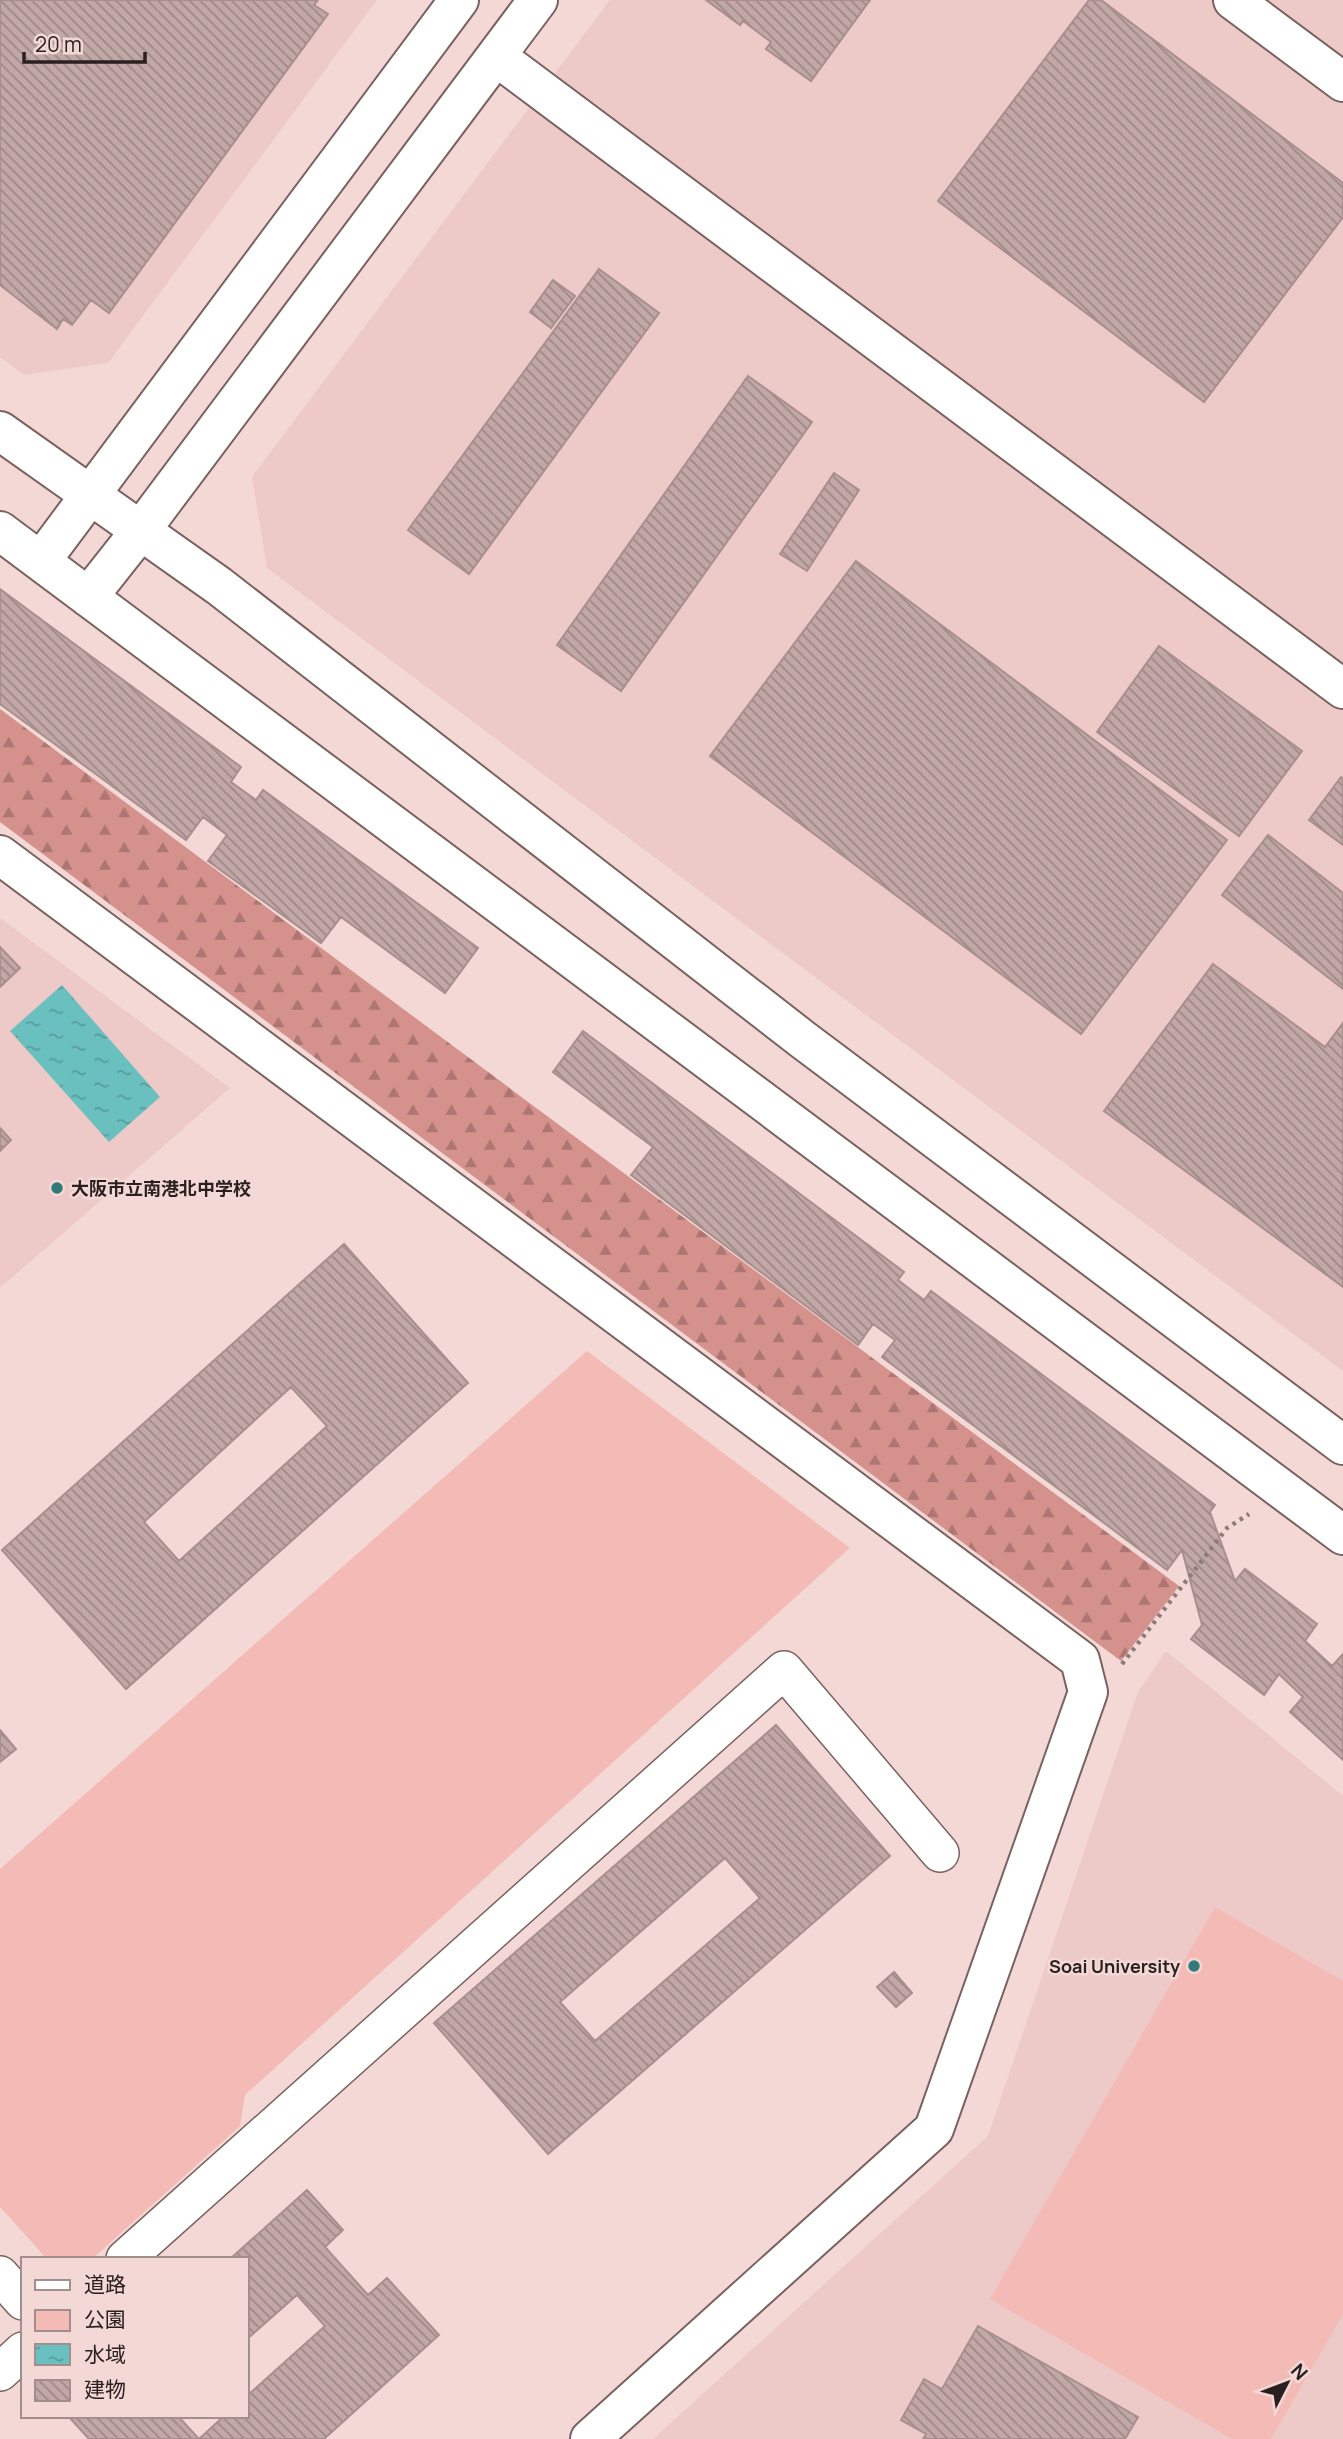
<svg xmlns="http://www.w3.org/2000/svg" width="1343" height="2439" font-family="Manrope,'Noto Sans JP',sans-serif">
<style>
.built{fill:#edcac7}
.forest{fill:url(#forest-firs)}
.park{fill:#f4bab6}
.water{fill:url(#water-ripples)}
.building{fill:url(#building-back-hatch);stroke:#a88f8d;stroke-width:2;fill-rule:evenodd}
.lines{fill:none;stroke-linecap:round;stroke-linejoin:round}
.street-casing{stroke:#796260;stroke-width:40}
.secondary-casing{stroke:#796260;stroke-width:42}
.path{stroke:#8d7b79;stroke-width:4.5;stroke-dasharray:3.5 5;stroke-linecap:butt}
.street{stroke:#fff;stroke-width:37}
.secondary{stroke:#fff;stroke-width:38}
.poi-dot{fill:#317a79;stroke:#f3d8d6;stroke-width:2.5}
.labels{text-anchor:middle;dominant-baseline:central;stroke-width:5;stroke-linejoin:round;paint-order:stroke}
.poi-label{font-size:18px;font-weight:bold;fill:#29201f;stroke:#f3d8d6;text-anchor:start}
</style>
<defs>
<pattern id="forest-firs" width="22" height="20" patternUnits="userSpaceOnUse" patternTransform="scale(1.75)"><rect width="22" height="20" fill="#d5918c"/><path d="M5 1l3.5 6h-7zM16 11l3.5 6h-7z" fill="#ad7672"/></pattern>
<pattern id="water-ripples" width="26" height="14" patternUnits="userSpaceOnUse" patternTransform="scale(1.75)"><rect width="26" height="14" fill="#6ac0be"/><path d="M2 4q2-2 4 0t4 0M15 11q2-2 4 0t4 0" fill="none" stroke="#579c9a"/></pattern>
<pattern id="building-back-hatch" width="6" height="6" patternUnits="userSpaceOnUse" patternTransform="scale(1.75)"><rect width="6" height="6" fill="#c1a8a6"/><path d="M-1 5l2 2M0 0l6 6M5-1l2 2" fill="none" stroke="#9d8887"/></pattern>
</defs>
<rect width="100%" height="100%" fill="#f3d8d6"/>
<!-- built -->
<path class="built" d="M0,0H377L108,363L24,375L0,357Z
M610,0H1343V1371L267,568L252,477Z
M0,918L230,1088L0,1288Z
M1166,1651L1343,1796V2439H653L988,2136L1138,1692Z"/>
<!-- forest -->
<path class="forest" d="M0,709L1179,1586L1121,1661L0,822Z"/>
<!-- park -->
<path class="park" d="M587,1351L850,1548L245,2095L240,2126L92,2259H47L0,2207V1869Z
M1215,1907L1343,1981V2314L1271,2439H1232L990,2299Z"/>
<!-- water -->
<path class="water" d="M62,985L160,1097L109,1142L10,1031Z"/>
<!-- building -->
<path class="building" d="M0,0H318L314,5L328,14L109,313L91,300L72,325L63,319L57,329L0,285Z
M706,0H870L811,81L766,49L771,42L743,21L740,25Z
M1089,0H1101L1343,183V217L1204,402L938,201Z
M599,269L659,313L469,574L408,530Z
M553,280L575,296L551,328L530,312Z
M748,376L812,422L621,691L557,645Z
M834,473L859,490L807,571L780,554Z
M856,561L1227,840L1081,1034L710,756Z
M0,589L241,767L231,782L256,800L263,790L478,948L445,993L341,917L321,943L208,861L227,835L203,817L186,840L0,704Z
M1159,646L1302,751L1239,836L1097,732Z
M1341,777L1343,779V845L1309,820Z
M1268,835L1343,893V989L1222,895Z
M0,947L20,968L0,987Z
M1213,964L1325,1047L1343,1023V1287L1104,1111Z
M583,1031L904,1272L898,1280L924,1300L931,1291L1215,1505L1210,1512L1235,1581L1245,1569L1317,1624L1305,1641L1332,1666L1343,1654V1760L1290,1712L1303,1697L1279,1674L1264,1695L1191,1639L1202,1625L1182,1550L1167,1570L882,1357L895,1340L873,1324L858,1345L631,1175L653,1147L553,1072Z
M0,1128L11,1140L0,1151Z
M344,1244L468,1383L126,1689L2,1550ZM291,1387L327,1426L179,1561L144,1522Z
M776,1725L890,1856L548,2154L434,2023ZM725,1858L760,1898L595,2041L560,2002Z
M0,1730L16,1749L0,1762Z
M894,1972L912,1993L896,2007L877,1987Z
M307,2190L343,2230L325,2247L368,2295L387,2278L439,2335L324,2439H199L224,2416H247V2396L325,2326L297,2295L247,2339V2259H230Z
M978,2326L1138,2417L1125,2439H923L926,2434L901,2420L924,2379L942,2389Z
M68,2416H178L199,2439H89Z"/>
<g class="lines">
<defs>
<path id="street" d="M125,2259L784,1670L940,1853
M0,2275L23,2301
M0,2372L23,2351"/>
<path id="secondary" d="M1233,0L1343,82
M497,57L1343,689
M0,431L219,586L802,1039L1343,1445
M0,531L1343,1535
M41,561L459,0
M88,597L141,530L538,0
M0,855L1080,1660L1088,1692L934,2129L590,2439"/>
</defs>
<!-- street casing -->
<use href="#street" class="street-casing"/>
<!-- secondary casing -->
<use href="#secondary" class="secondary-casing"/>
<!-- path -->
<path class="path" d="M1122,1664L1227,1528L1249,1514"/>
<!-- street -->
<use href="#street" class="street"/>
<!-- secondary -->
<use href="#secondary" class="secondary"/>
</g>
<!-- markers -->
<g class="poi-dot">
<circle cx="57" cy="1188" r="7"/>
<circle cx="1194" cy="1966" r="7"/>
</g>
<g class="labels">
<!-- poi labels -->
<g class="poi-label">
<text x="71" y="1188">大阪市立南港北中学校</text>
<text x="1180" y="1966" text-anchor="end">Soai University</text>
</g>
</g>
<!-- legend -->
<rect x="21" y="2257" width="228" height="161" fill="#f3d8d6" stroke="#a28e8d" stroke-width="2"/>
<rect x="35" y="2280" width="35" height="10" fill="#ffffff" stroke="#a28e8d" stroke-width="2"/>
<text x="84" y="2292" font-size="21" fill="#29201f">道路</text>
<rect x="35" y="2310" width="35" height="21" fill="#f4bab6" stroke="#a28e8d" stroke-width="2"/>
<text x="84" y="2327" font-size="21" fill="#29201f">公園</text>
<rect x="35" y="2344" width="35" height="21" fill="url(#water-ripples)" stroke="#a28e8d" stroke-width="2"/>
<text x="84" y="2362" font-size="21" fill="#29201f">水域</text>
<rect x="35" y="2380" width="35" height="21" fill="url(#building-back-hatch)" stroke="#a28e8d" stroke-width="2"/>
<text x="84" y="2397" font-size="21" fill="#29201f">建物</text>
<!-- north arrow -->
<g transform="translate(1287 2383) rotate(48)" stroke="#f3d8d6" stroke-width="5" paint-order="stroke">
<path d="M0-5L12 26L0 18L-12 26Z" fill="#29201f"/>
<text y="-10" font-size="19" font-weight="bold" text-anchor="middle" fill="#29201f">N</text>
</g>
<!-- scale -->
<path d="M24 52v10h121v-10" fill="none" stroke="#29201f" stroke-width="3.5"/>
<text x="35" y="52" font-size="21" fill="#29201f" stroke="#f3d8d6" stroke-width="5" paint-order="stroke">20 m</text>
</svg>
